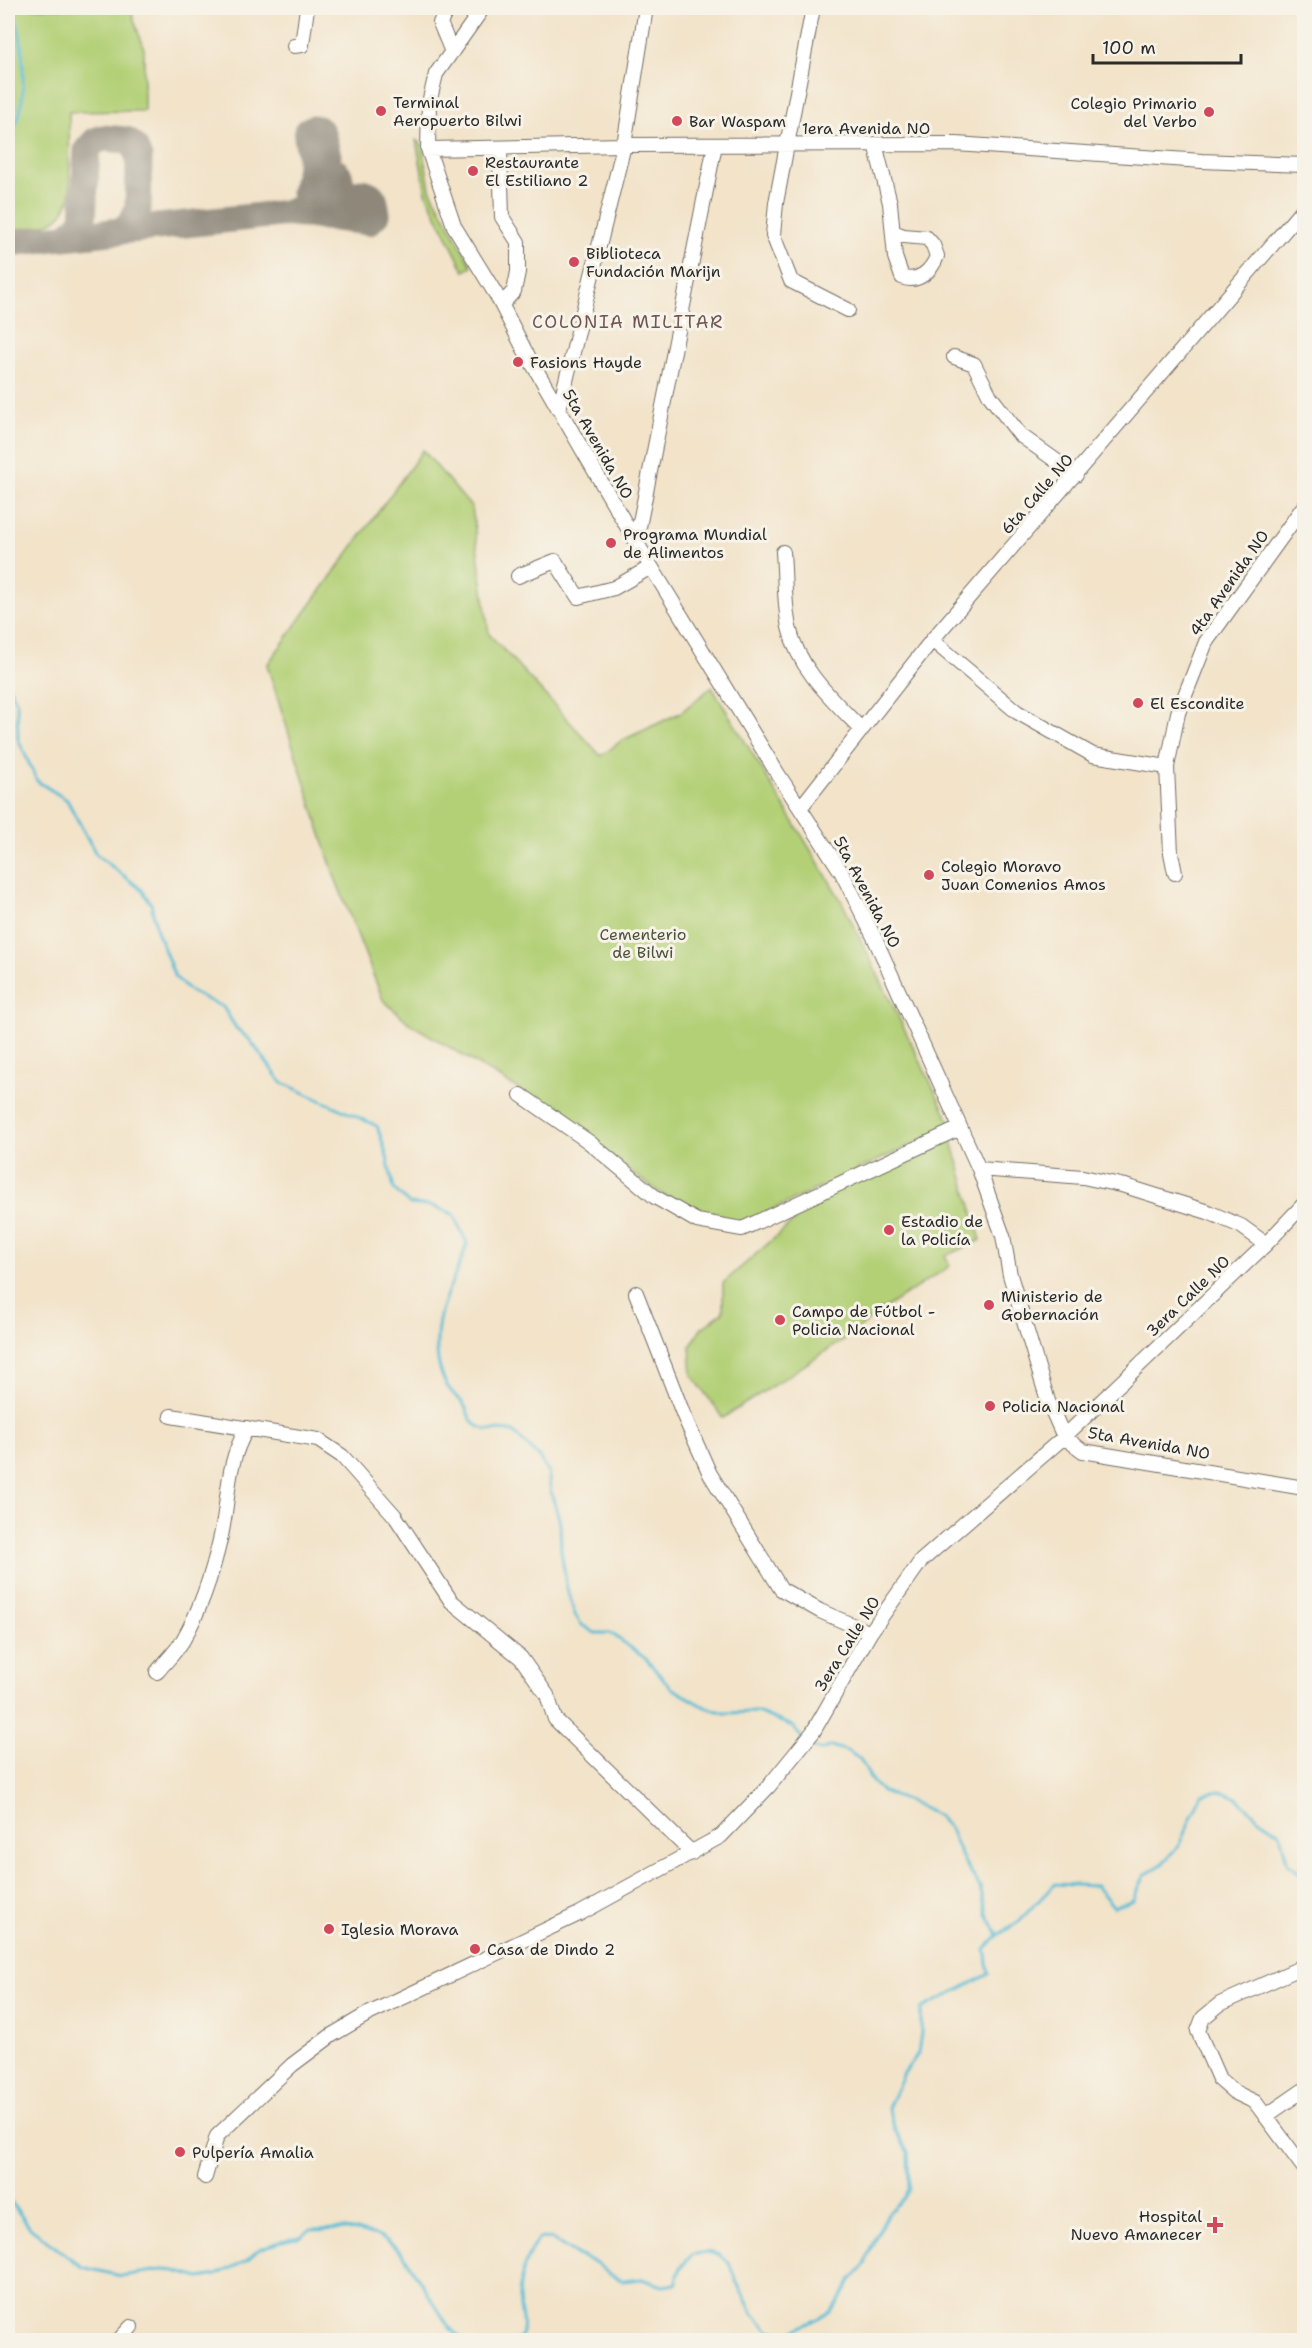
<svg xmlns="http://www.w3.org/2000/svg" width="1312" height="2348" font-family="'Shantell Sans',sans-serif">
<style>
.green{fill:#b3d077;stroke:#6f7e51;stroke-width:1.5}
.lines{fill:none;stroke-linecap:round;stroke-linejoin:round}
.stream{stroke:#57bcd5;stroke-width:3}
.taxiway{stroke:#8e877a;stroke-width:27}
.minor-casing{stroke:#716b62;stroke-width:16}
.minor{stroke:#fff;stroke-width:14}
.poi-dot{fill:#d1495b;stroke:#f7f3e8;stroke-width:2}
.labels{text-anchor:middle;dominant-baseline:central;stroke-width:6;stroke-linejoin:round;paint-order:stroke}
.poi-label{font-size:16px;fill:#2b2b2b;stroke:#f7f3e8;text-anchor:start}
.street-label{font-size:16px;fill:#2b2b2b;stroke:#f7f3e8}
.park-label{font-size:16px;fill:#4d543e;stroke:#f7f3e8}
.neighbourhood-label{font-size:18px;letter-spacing:1.5px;fill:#6f5655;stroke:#f7f3e8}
</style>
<rect width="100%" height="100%" fill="#f7f3e8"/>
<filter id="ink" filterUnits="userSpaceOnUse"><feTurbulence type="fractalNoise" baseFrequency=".0167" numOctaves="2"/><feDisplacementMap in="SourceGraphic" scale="12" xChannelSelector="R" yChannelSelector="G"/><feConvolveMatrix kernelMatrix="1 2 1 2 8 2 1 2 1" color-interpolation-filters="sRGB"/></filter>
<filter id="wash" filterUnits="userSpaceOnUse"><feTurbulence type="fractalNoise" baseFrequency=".008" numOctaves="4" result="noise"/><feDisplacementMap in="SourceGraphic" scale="24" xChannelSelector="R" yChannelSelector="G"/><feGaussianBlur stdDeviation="1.35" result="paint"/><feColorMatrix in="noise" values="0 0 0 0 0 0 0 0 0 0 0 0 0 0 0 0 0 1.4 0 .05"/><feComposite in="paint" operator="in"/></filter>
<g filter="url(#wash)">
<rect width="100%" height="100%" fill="#f2e3c9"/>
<!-- green -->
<path class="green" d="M8,8H130L144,49V111L69,112L70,197C60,230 37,226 8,230Z
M416,140L422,144L430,189L472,267L464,271L426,193Z
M423,450L472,508L489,634L601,756L621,741L680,713L712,687L841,900L952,1126L742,1224L701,1214L660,1193L525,1093L409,1023L383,1000L334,875L267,665Z
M951,1138L981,1240L945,1256L950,1266L880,1311L854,1333L723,1418L692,1375L690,1347L701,1329L723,1312V1283L795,1220L807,1203Z"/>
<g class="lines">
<!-- stream -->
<path class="stream" d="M8,147C11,134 19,120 21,107C25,82 24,29 11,8
M8,685L17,703L18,739L37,781L67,800L96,854L142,890L151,904L157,931L175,977L191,992L223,1007L236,1028L250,1040L281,1082L377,1126L386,1153L394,1189L409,1204L432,1206L453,1214L467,1243C462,1262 452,1280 445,1299C433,1332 431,1377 460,1400C471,1409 464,1420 482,1428C491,1433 503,1428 513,1432L539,1457L548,1472L551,1492L560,1522L561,1550L567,1589L575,1615L582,1625L595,1633H609L615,1636L646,1659L670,1687L705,1707L725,1713L757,1712L792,1726L803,1739
M807,1744L814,1748L822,1750L831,1746L847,1751L860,1759L873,1783L882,1791L916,1804L938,1816L950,1829L963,1860L980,1887L987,1914L998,1935
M8,2198L31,2229L82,2267L121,2276L168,2269L200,2278L216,2275L246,2261L258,2250L277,2242L300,2237L310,2230L346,2229L373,2234L388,2241L403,2254L449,2327L464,2340
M518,2340C528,2327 518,2310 519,2295C520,2276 527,2253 539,2238L552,2239L575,2254L595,2262L609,2274L623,2281L642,2279L663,2286L675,2284L681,2267L692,2255L706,2252L720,2255L729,2263L736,2281L753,2314L769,2330L780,2333L793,2331L829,2313L838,2303L849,2283L865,2264L874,2240L888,2213L905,2197L909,2190L908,2152L895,2130L888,2108L904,2073L918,2054L921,2033V2009L989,1974L985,1949L998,1935L1017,1923L1055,1884L1096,1886L1114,1907L1133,1900L1145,1875L1162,1864L1179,1845L1202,1794L1221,1791L1237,1798L1259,1819L1280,1833L1288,1865L1304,1876"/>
<!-- taxiway -->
<path class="taxiway" d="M304,192C308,180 311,169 310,157C310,148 306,140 307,131L313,128L318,129L322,133L328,156L309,185
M291,213L369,222L377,214C375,202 376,194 362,192L334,217
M66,237L77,228L83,219L87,150L95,141L103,138L126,140L134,146L139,158L138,209L134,218L125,230
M8,243L288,213C307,206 324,197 342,188L339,175L336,172L328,174L325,186L316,201"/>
</g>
</g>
<g filter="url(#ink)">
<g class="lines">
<defs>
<path id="minor" d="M448,8L440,23L452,52
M483,8L436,74L429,103L428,149L454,226L497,296L524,349L636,542L776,771L842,873L875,939L979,1169L1003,1236L1010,1275L1048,1401L1064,1437L1083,1451L1304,1488
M813,8L776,203L773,235L791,281L848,310
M294,46L302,45L307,8
M875,144L890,203L895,257L902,277C918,284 932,270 937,256L933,245L927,238L904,236L893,232
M428,149L624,145L956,144L1202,161L1304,165
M500,149L502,217L518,242V272L514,291L502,304
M954,357L974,364L990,396L1020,435L1076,475
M559,409L624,145L646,8
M636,542L715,145
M783,552C785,576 784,603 789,627C798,669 833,700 861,729
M518,576L555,561L578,597L614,588L651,567
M932,640L1017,712L1093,755L1167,767L1178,713L1206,642L1304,506
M1167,767L1171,853L1175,873
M801,807L932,640L1304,208
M521,1095L589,1142L655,1197L697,1221L742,1229L960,1128
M979,1169L1083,1177L1125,1186L1208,1212L1241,1226L1266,1244
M636,1293L684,1416L710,1474L781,1589L820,1611L870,1633
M171,1416L318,1440L342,1456L395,1516L451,1601L521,1658L547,1695L555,1719L692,1853
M157,1672C165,1662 176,1652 183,1640C201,1609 213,1571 221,1536C230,1495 225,1467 247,1428
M1304,1964L1298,1969L1220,2004L1203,2018L1198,2031L1219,2079L1234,2092L1255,2102L1304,2168
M1266,2116L1302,2091L1304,2094
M205,2177L217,2136L292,2065L332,2035L366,2015L579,1914L721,1836L769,1786L813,1732L870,1633L921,1561L1064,1437L1266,1244L1304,1204
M119,2340L131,2327"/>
</defs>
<!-- minor casing -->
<use href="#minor" class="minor-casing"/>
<!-- minor -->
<use href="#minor" class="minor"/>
</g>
</g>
<!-- markers -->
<g class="poi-dot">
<circle cx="381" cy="111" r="6"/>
<circle cx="1209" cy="112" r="6"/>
<circle cx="677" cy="121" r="6"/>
<circle cx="473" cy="171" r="6"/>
<circle cx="574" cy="262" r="6"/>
<circle cx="518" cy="362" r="6"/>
<circle cx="611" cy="543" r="6"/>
<circle cx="1138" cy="703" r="6"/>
<circle cx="929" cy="875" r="6"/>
<circle cx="889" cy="1230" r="6"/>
<circle cx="989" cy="1305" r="6"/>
<circle cx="780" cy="1320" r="6"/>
<circle cx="990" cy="1406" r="6"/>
<circle cx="329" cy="1929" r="6"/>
<circle cx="475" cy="1949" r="6"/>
<circle cx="180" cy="2152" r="6"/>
<path d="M1212 2216h6v6h6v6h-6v6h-6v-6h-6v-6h6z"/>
</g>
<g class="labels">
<!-- poi labels -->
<g class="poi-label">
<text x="393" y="102">Terminal<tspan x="393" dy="18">Aeropuerto Bilwi</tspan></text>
<text x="1197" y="103" text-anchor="end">Colegio Primario<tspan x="1197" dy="18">del Verbo</tspan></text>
<text x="689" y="121">Bar Waspam</text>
<text x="485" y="162">Restaurante<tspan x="485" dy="18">El Estiliano 2</tspan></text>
<text x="586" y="253">Biblioteca<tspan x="586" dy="18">Fundación Marijn</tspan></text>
<text x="530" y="362">Fasions Hayde</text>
<text x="623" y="534">Programa Mundial<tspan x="623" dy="18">de Alimentos</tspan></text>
<text x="1150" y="703">El Escondite</text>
<text x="941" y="866">Colegio Moravo<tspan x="941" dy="18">Juan Comenios Amos</tspan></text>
<text x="901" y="1221">Estadio de<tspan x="901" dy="18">la Policía</tspan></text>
<text x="1001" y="1296">Ministerio de<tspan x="1001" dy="18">Gobernación</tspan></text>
<text x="792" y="1311">Campo de Fútbol -<tspan x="792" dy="18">Policia Nacional</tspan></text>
<text x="1002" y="1406">Policia Nacional</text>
<text x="341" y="1929">Iglesia Morava</text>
<text x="487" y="1949">Casa de Dindo 2</text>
<text x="192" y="2152">Pulpería Amalia</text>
<text x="1202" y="2216" text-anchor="end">Hospital<tspan x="1202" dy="18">Nuevo Amanecer</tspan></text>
</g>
<!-- street labels -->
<g class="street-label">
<text x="866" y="128">1era Avenida NO</text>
<text transform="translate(598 444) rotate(60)">5ta Avenida NO</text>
<text transform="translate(1037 494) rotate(-49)">6ta Calle NO</text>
<text transform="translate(1229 583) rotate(-55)">4ta Avenida NO</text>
<text transform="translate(867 892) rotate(62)">5ta Avenida NO</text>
<text transform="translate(1188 1296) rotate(-44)">3era Calle NO</text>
<text transform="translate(1149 1443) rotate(10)">5ta Avenida NO</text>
<text transform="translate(847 1644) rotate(-58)">3era Calle NO</text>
</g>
<!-- park labels -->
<g class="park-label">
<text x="643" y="934">Cementerio<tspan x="643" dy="18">de Bilwi</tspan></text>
</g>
<!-- neighbourhood labels -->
<g class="neighbourhood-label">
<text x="628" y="322">COLONIA MILITAR</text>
</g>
</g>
<!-- margin -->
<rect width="1312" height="2348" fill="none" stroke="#f7f3e8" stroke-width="30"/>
<!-- scale -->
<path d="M1093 54v9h148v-9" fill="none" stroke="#2b2b2b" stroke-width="3"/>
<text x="1102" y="54" font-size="18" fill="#2b2b2b" stroke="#f7f3e8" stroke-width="4.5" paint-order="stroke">100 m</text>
</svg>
